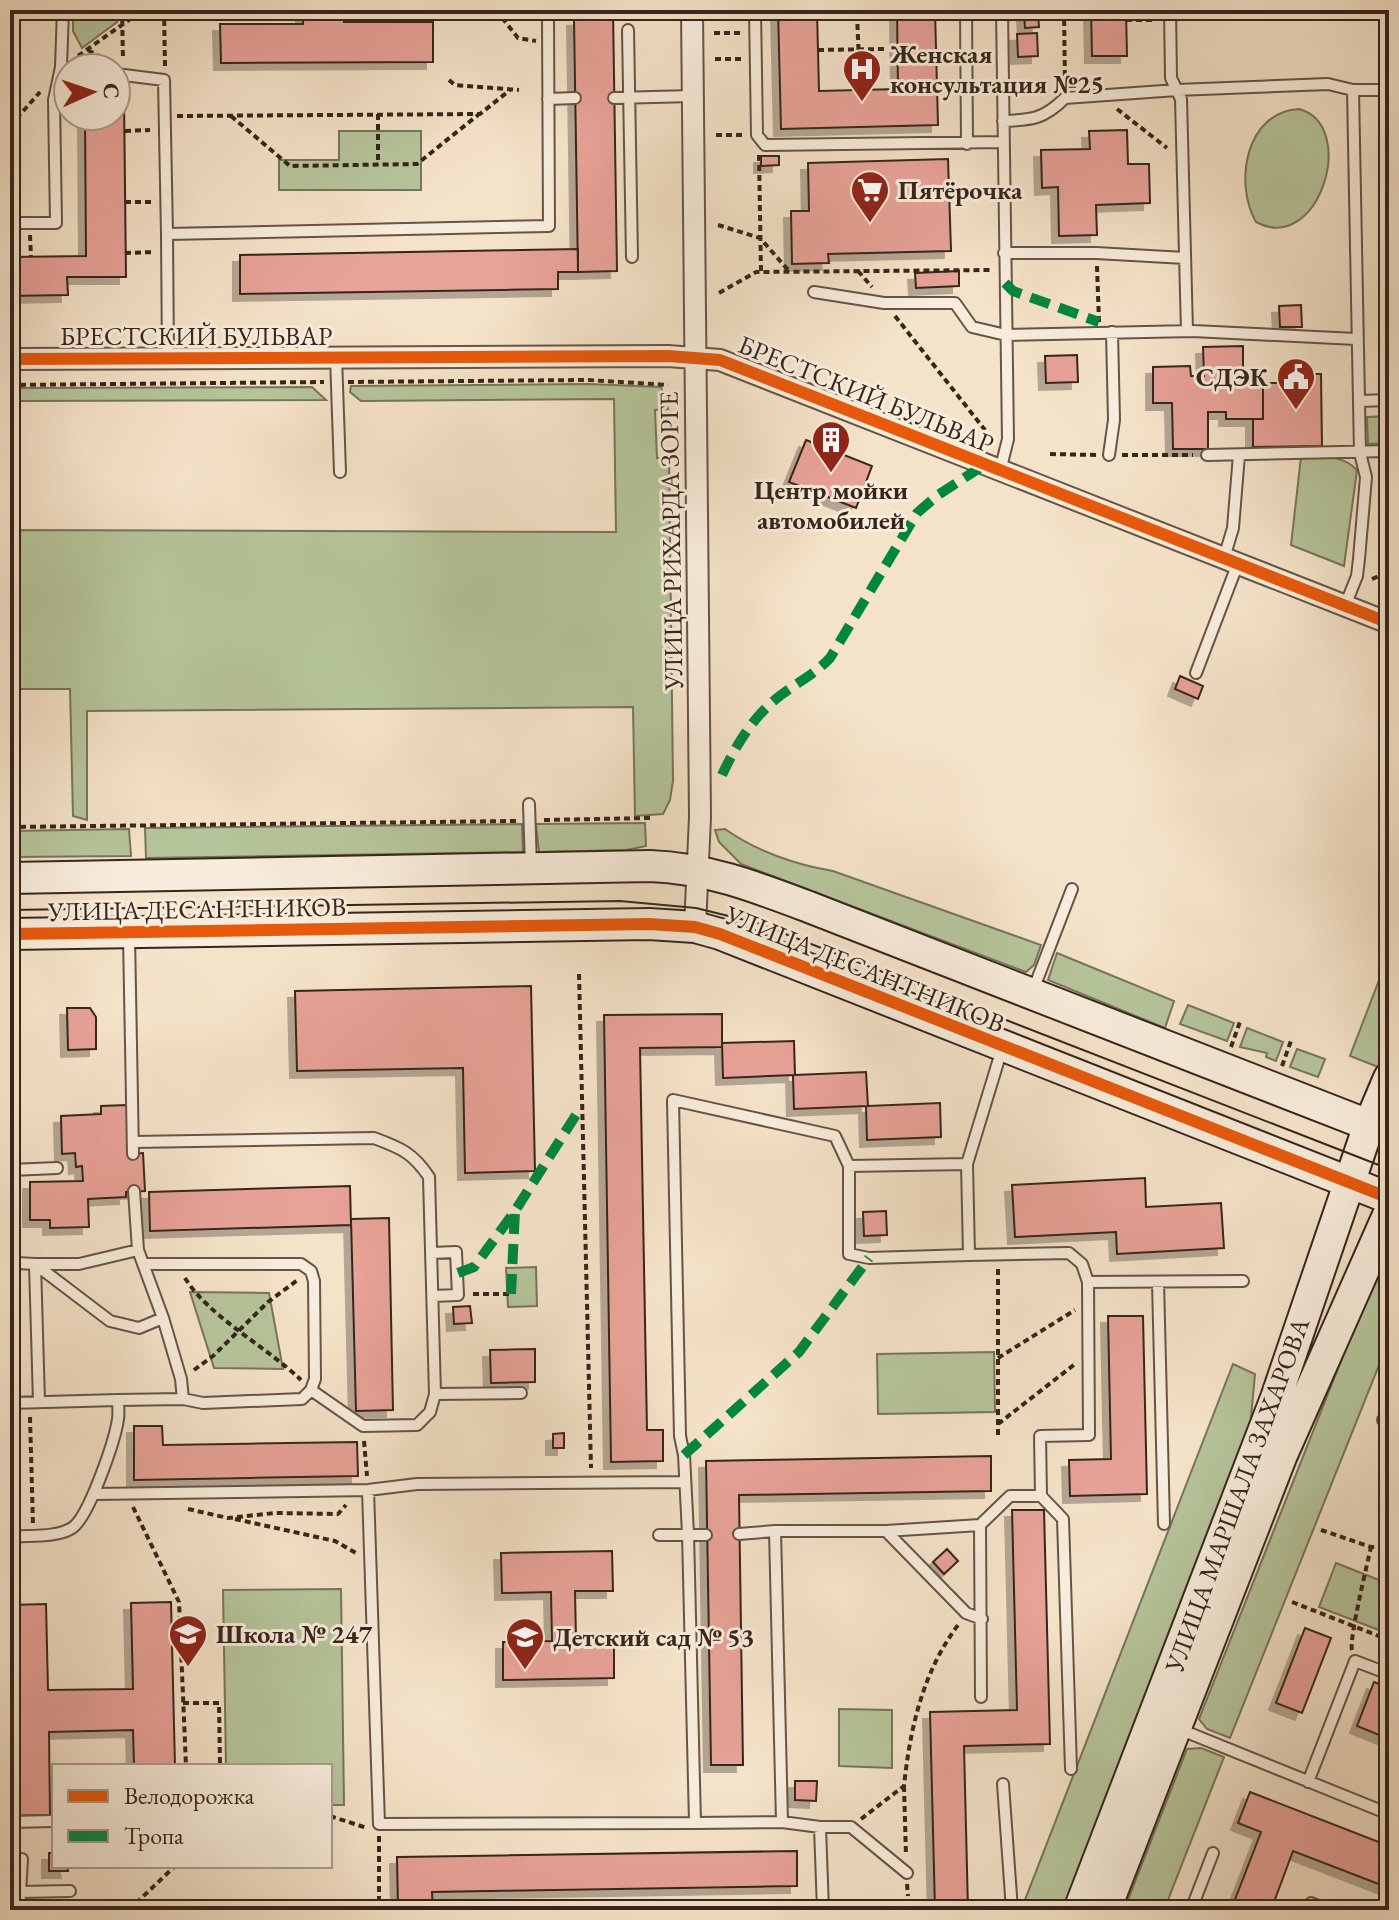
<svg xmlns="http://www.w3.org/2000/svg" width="1399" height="1920" font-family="'EB Garamond',serif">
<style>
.green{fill:#b6c59b;stroke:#76755b;stroke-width:2}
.building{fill:#e8a298;stroke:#36251b;stroke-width:2;filter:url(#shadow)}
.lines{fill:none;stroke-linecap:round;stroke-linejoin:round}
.lane-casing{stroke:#665446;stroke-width:14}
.street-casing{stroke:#665446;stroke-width:24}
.secondary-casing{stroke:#36251b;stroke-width:34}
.path{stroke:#36251b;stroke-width:4;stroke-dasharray:6 4;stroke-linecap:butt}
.lane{stroke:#f8eddc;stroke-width:10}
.street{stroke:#f8eddc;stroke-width:20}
.secondary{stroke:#f8eddc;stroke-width:30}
.tram{stroke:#36251b;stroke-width:2}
.quiet{stroke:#00873e;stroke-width:10;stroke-dasharray:20 10;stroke-linecap:butt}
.cycleway-casing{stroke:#f8eddc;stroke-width:17}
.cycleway{stroke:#e8590c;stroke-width:12}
.labels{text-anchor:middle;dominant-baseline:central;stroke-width:6;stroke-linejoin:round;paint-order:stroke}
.poi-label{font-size:26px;font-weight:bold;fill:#36251b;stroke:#f8eddc;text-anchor:start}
.street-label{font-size:26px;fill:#36251b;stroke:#f8eddc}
</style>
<defs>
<filter id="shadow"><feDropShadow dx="-7" dy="7" stdDeviation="0" flood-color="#0004"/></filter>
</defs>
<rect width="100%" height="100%" fill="#f5e3c9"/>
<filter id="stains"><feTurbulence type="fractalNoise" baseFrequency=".0025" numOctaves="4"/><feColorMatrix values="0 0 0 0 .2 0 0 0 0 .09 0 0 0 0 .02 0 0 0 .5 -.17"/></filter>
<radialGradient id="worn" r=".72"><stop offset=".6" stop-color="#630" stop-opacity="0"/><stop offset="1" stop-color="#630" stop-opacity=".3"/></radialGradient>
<!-- green -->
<path class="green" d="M73,10H116L117,22L82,48L73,31Z
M1299,109C1359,125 1319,256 1256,222C1234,184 1245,112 1299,109Z
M339,131H421V190H279V160H339Z
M588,384L661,387L668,409L655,410L657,458H669L673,781L670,800L663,814L635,816L633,707L87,711V820L73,816L70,689H10V530L616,532L614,399L361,401L350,392L351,386Z
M312,387L326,400L14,401L10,502V388Z
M1389,416V443L1368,444L1367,417Z
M1301,457C1321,457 1342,454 1357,470L1344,566L1291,545Z
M645,823L646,846L627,850L539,852L536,824Z
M522,824L523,852L146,858L145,828Z
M129,829L131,856L10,857V831Z
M725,829C756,851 796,865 833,871L1041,945L1034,965L1026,972L741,864L719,842L715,830Z
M1057,953L1174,1001L1165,1028L1048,980Z
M1389,954V1039L1378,1067L1350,1056Z
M1188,1005L1234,1023L1227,1041L1180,1024Z
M1247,1028L1283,1042L1276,1061L1266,1057L1267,1053L1240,1047Z
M1297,1049L1325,1059L1318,1077L1290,1067Z
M1383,1255L1389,1257V1340L1230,1738L1207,1729L1199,1719Z
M536,1267L537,1306L508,1307L506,1268Z
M190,1292L269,1293L283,1369L214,1368Z
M994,1352L995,1412L878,1414L877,1354Z
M1233,1364L1255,1374L1249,1439L1063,1910H1036L1023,1905Z
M1336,1563L1389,1584V1634L1319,1607Z
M341,1589L344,1805H330V1766H226L223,1590Z
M839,1709L892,1710V1768L839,1766Z
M1201,1748L1224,1757L1164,1910H1124L1187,1749Z"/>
<!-- building -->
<path class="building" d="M303,10H344V22H433V62L221,63L220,24H303Z
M593,10H613L617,271L578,272L574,19L593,18Z
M778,10H833H817L819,91L898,89L897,10H935L938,125L781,129Z
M1091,10H1126L1127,56H1092Z
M1024,14H1038L1039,27L1025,28Z
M1037,33L1038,56L1018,57L1017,34Z
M116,98H124L126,277H67L68,295L10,296V257L86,256L85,116H116Z
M1127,130L1128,164H1149L1150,203L1096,205L1097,235L1059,236L1058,187L1042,188L1041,150L1090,149L1089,131Z
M761,156H779V165L761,166Z
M948,159L951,251L828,254L829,263L792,264L791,211H809L808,163Z
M578,249V272H558V289L240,294V255Z
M959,271V286L916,288L915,273Z
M1301,305L1302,327H1280L1279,306Z
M1243,346V384L1263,383V419H1226V412H1208V449H1173L1172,403H1153V367L1190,366L1191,376H1204L1203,347Z
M1077,355L1078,382L1046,383L1045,356Z
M1291,374H1321L1322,446L1253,447V419H1263V383H1291Z
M806,440L872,466L856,508L789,482Z
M1180,676L1203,686L1198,699L1175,689Z
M531,986L535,1171L465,1173L463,1068L297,1071L295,991Z
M67,1008H90L96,1017V1049L68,1050Z
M722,1014V1047L640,1048L647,1430H663V1461L611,1462L604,1015Z
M794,1041L795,1075L866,1072L868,1106L940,1103L941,1137L867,1140L866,1106L794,1109L793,1075L723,1078L722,1043Z
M127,1105L129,1154L143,1153L145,1191L126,1192V1197L88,1199L89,1227L50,1228V1220H30V1182L83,1181L82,1166L76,1167L75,1153L62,1154L61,1116L101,1114V1106Z
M1145,1178L1146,1207L1221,1203L1224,1248L1117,1254L1116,1232L1015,1237L1012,1185Z
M350,1186L351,1225L150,1231L149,1192Z
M886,1211L887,1235L864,1236L863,1212Z
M389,1218L393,1410L356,1411L351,1219Z
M470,1306L472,1323L454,1324L453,1307Z
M1108,1316H1143L1147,1494L1070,1496L1069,1460L1111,1459Z
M535,1349V1382L491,1383L490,1350Z
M134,1426H162L163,1445L357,1442L358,1476L134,1480Z
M564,1433V1448H553V1434Z
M991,1456V1491L739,1495L743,1765H711L706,1461Z
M1012,1510H1044L1050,1744L964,1746L968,1910H935L930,1712L1017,1710Z
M947,1549L958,1561L944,1574L933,1562Z
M612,1551L613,1591H575L576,1639H614V1678L503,1680V1642L552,1641L551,1592L502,1593L501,1553Z
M171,1602L175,1766H134L133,1730L49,1732L50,1815L10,1816V1605L46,1604L48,1690L133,1689L131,1603Z
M1305,1628L1331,1638L1302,1713L1276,1703Z
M1374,1682L1389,1688V1739L1357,1726Z
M795,1781H817L816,1801L795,1800Z
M1250,1792L1389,1846V1888L1293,1851L1271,1910H1231L1261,1832L1238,1823Z
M797,1851V1886L432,1892L433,1910H398L397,1857Z
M49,1853H54V1866H67L68,1871H49Z"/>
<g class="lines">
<defs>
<path id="lane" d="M63,10L61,67L70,68
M755,10L757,135L765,145L1003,142
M966,10L967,144
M1170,10L1171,78L1181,99L1187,331
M628,30L632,257
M116,74L164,80L167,234
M614,98L693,96
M548,99L575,98
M1003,121C1032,120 1044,119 1065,98L1177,90L1328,84L1353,90
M10,223H56L54,100L61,67
M1004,253H1096L1185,258
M814,292L884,303H955L972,327L1006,335L1193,331L1356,339
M336,357L340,472
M168,358L167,234L549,226L548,16
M1359,401L1389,400
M1109,455L1114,420L1112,332
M1207,455L1389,451
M1000,471L1008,439L1002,10
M1224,558L1233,528L1239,455
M1345,606L1357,576L1359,559L1366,477L1360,453L1353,90H1389
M1196,673L1238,563
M529,804L531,867
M129,936L133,1154
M1032,993L1072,889
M133,1142L374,1138C401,1148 413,1153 429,1177L435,1394L430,1412L417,1425L363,1426L311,1390
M849,1166V1254L869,1258L969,1255
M10,1170L57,1168
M134,1191L138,1250L163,1318L181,1379L183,1399
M431,1253L456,1252L458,1295L433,1296
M10,1260L17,1263L35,1264L110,1321L139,1328L163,1318
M1088,1282L1243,1281
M1158,1282L1164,1524
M435,1394L521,1393
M39,1402L35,1264H79L138,1250
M10,1403L118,1400
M1383,1420H1389
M368,1490L379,1824L695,1823
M94,1494L368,1490L417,1484L684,1482
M1041,1496L1063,1519L1071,1769
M980,1525L981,1697
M886,1531L966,1613L982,1619
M739,1534L775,1531
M659,1535H706
M10,1537C29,1535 56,1538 72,1528C89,1517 115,1440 118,1419C119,1413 118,1406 118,1400L183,1399L203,1403L302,1399L311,1390L315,1379L314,1281L311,1271L301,1264H143
M1179,1729L1389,1814
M1308,1782L1355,1661L1389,1674
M1003,1784L1012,1910
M10,1822L54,1821
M782,1822L695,1823L688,1534L684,1455L680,1436L673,1100L835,1136L849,1166L967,1164
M820,1827L823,1910
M907,1873L851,1827H820L782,1822L775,1531H886L980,1525L1010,1496H1041L1040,1436L1089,1435L1088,1282L1082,1264L1069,1253L969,1255L967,1164L1002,1049
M20,1892L70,1891
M19,1910L22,1859
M1191,1910L1213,1853
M1309,1910L1311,1903L1327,1910"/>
<path id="street" d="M692,10L700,817L695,927
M10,359L668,356L720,360L1389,623"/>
<path id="secondary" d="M10,878L650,866C707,868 756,887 809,907L1389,1133
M10,934L649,924L695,927L720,934L1389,1198
M1079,1910L1276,1398L1369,1125L1389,1078
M1105,1910L1281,1457L1389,1213"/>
</defs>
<!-- lane casing -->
<use href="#lane" class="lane-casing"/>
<!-- street casing -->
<use href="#street" class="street-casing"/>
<!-- secondary casing -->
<use href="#secondary" class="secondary-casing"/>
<!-- path -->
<path class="path" d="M122,10L123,60
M164,10L165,66
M496,10L518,38L536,41
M1064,10L1065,84
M857,14L860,86
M1126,20H1156
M714,33H744
M88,50L108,61
M818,50L884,49
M78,56L143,10
M715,59H744
M449,80L455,85L519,90
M1117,109L1167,148
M378,114V164
M177,116L480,114L510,90
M231,116L290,166L417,164L478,115
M10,126L40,92
M125,131L150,130
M716,135H746
M759,155L761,272
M125,202H155
M718,225L760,238L789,271
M30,235L31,257
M125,253L155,252
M1097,266L1099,322
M858,271L872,287
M719,293L756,272L992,270
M895,316L985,430
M348,382L588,380L668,385
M10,385L324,382
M1050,454L1097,455
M1122,455H1193
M1372,579L1389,572
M544,820L650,818
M10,827L516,821
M579,974L591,1468
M1231,1047L1241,1019
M1282,1066L1292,1038
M998,1269V1437
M185,1278C209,1317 267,1347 301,1380
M473,1294H511
M998,1358L1075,1310
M194,1370L213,1356L268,1302L299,1279
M30,1417L33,1525
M998,1424L1075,1364
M364,1441L367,1476
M133,1507L179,1602L186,1766
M188,1509L228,1518L275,1513L338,1514L346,1505
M235,1519L335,1541L356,1553
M1321,1530L1371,1547H1389
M1292,1602L1389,1640
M1352,1650C1349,1639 1367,1565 1371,1547
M183,1703H219L220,1766
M904,1786L906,1856
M330,1816L367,1828
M861,1819L904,1786C910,1728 923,1672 958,1625
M379,1836V1910
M907,1884L908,1896
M129,1910L175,1866"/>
<!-- lane -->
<use href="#lane" class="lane"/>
<!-- street -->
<use href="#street" class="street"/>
<!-- secondary -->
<use href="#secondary" class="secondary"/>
<!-- tram -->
<path class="tram" d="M10,910L620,901L696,908L757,923L1389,1169"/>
<!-- quiet -->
<path class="quiet" d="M1005,283L1013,291L1099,322
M722,775C736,745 754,715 781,695C798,682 815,674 830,658L917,513L938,495L984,465
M458,1273L474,1267L515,1211L581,1107
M511,1294L515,1211
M684,1455L799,1352L869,1258"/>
<defs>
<path id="cycleway" d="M10,359L668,356L720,360L1389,623
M10,934L649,924L695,927L720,934L1389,1198"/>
</defs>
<!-- cycleway casing -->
<use href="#cycleway" class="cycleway-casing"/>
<!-- cycleway -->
<use href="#cycleway" class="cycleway"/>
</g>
<!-- icons -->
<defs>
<symbol id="hospital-pin" viewBox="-11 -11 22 30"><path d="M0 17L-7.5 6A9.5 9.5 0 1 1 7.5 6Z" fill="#8f2418" stroke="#f8eddc"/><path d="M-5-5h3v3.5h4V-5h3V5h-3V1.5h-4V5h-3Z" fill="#fff"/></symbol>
<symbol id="supermarket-pin" viewBox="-11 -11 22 30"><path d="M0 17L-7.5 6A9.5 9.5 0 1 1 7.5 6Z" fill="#8f2418" stroke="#f8eddc"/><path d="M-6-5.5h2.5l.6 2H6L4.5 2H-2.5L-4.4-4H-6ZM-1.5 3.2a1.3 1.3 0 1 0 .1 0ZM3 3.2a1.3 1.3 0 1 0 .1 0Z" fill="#fff"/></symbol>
<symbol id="civic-pin" viewBox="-11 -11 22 30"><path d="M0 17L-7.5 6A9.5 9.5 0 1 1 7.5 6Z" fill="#8f2418" stroke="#f8eddc"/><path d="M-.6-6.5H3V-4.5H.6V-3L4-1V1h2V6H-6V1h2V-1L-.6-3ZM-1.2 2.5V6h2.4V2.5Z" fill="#fff"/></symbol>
<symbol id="building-pin" viewBox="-11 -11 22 30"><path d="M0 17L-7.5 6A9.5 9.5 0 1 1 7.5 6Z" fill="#8f2418" stroke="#f8eddc"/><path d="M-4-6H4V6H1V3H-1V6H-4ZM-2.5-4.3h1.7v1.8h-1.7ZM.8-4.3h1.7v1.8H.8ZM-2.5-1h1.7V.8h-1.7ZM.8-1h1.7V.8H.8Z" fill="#fff"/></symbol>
<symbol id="school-pin" viewBox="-11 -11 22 30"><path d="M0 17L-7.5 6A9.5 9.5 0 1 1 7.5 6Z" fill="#8f2418" stroke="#f8eddc"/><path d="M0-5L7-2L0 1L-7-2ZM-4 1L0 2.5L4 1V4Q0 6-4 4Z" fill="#fff"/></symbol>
</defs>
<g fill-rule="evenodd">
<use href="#hospital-pin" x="840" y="47" width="44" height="60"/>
<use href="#supermarket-pin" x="848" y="168" width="44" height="60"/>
<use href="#civic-pin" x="1274" y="355" width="44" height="60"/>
<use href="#building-pin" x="809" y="418" width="44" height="60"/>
<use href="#school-pin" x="166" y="1612" width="44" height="60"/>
<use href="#school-pin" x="503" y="1615" width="44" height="60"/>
</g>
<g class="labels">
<!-- poi labels -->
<g class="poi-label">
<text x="890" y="54">Женская<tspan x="890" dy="30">консультация №25</tspan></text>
<text x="898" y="190">Пятёрочка</text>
<text x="1268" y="377" text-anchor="end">СДЭК</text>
<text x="831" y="490" text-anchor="middle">Центр мойки<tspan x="831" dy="30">автомобилей</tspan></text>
<text x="216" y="1634">Школа № 247</text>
<text x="553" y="1637">Детский сад № 53</text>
</g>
<!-- street labels -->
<g class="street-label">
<text x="196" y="336">БРЕСТСКИЙ БУЛЬВАР</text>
<text transform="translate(866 394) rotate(22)">БРЕСТСКИЙ БУЛЬВАР</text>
<text transform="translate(671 541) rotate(-91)">УЛИЦА РИХАРДА ЗОРГЕ</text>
<text transform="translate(197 909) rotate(-1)">УЛИЦА ДЕСАНТНИКОВ</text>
<text transform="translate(865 969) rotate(22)">УЛИЦА ДЕСАНТНИКОВ</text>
<text transform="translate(1237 1495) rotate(-70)">УЛИЦА МАРШАЛА ЗАХАРОВА</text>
</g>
</g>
<!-- margin -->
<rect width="1399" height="1920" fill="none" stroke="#f5e3c9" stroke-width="40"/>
<rect x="12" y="12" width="1375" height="1896" fill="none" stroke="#36251b" stroke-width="4"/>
<rect x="20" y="20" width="1359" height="1880" fill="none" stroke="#36251b" stroke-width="2"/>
<!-- legend -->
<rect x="52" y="1764" width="280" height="104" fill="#f8eddc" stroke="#aa9d8f" stroke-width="2"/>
<rect x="68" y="1790" width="40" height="12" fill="#e8590c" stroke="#aa9d8f" stroke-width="2"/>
<text x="124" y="1804" font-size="24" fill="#36251b">Велодорожка</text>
<rect x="68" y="1830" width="40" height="12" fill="#00873e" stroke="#aa9d8f" stroke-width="2"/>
<text x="124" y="1844" font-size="24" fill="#36251b">Тропа</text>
<!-- north arrow -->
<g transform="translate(92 92) rotate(87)"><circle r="38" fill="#f8eddc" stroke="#aa9d8f" stroke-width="2"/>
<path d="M0-6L14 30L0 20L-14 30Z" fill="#8f2418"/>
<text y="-12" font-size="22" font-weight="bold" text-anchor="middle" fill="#36251b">С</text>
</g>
<rect width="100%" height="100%" filter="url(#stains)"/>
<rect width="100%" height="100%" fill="url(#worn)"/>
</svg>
